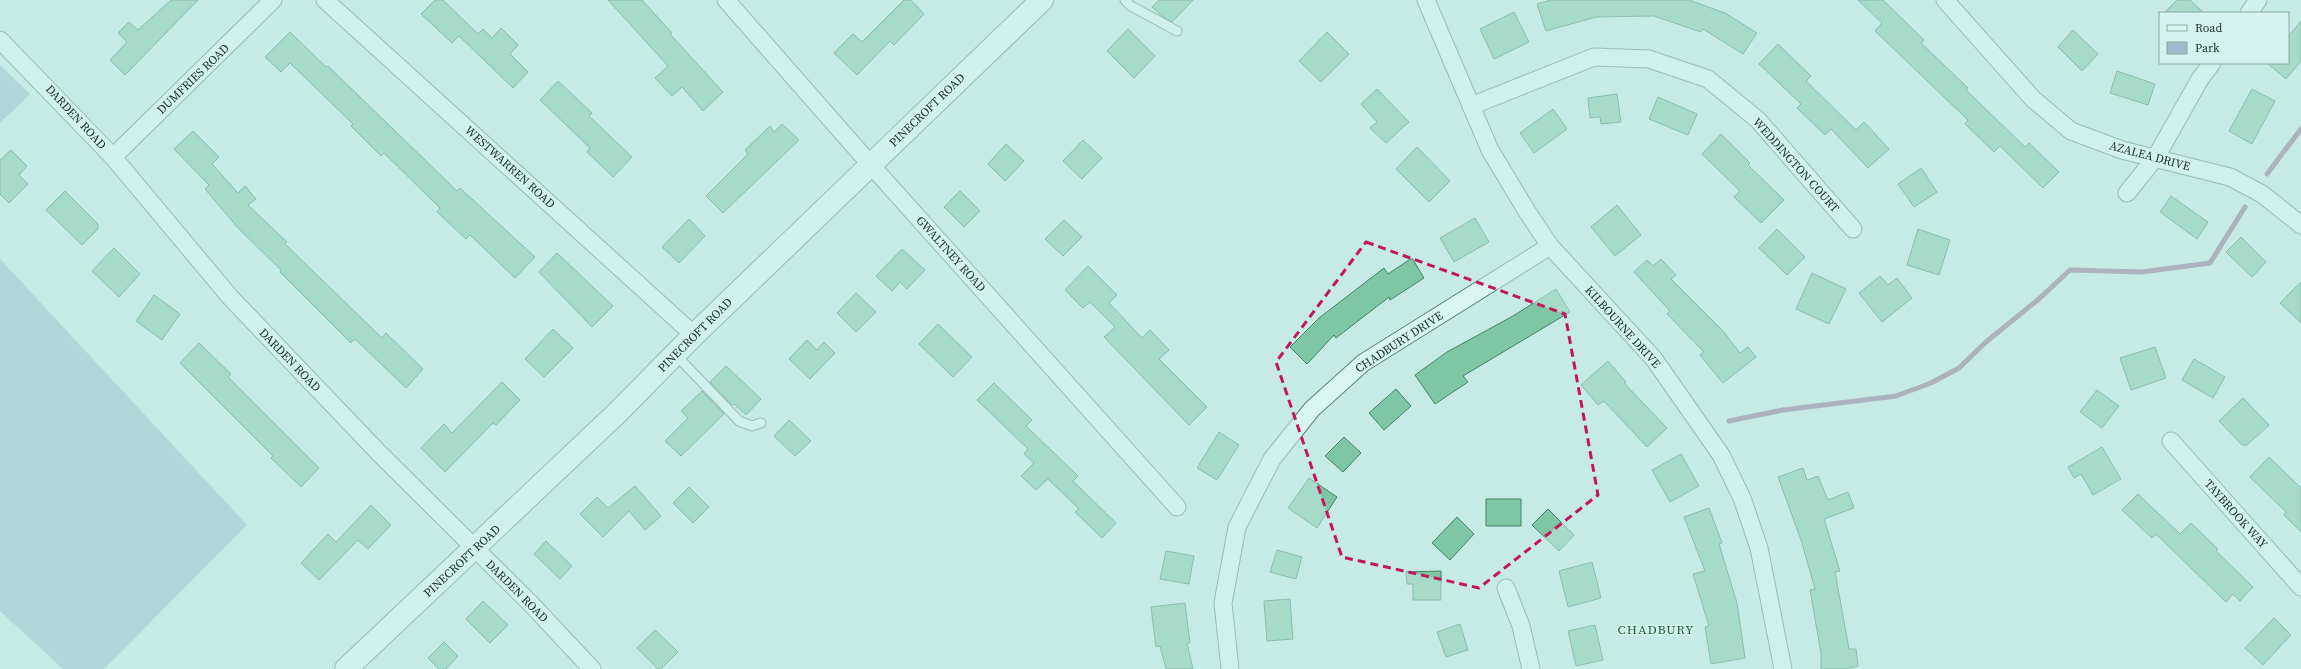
<svg xmlns="http://www.w3.org/2000/svg" width="2301" height="669" font-family="'Source Serif 4',serif">
<style>
.green{fill:#9bbcc8}
.lines{fill:none;stroke-linecap:round;stroke-linejoin:round}
.stream{stroke:#896f8c;stroke-width:5}
.building{fill:#7fc6a6;stroke:#458266}
.service-casing{stroke:#5d8578;stroke-width:11}
.minor-casing{stroke:#5d8578;stroke-width:19}
.tertiary-casing{stroke:#5d8578;stroke-width:24}
.service{stroke:#d9f6f1;stroke-width:9}
.minor{stroke:#d9f6f1;stroke-width:17}
.tertiary{stroke:#d9f6f1;stroke-width:22}
.marked{fill:none;stroke:#c2185b;stroke-width:3;stroke-dasharray:8 5;stroke-linejoin:round}
.labels{text-anchor:middle;dominant-baseline:central;stroke-width:3;stroke-linejoin:round;paint-order:stroke}
.street-label{font-size:12px;fill:#20362e;stroke:#d5f3ee}
.neighbourhood-label{font-size:13px;letter-spacing:1px;fill:#235f38;stroke:#d5f3ee}
</style>
<rect width="100%" height="100%" fill="#c6ebe5"/>
<!-- green -->
<path class="green" d="M0,65L30,94L0,123Z
M0,259L247,525L104,669H63L0,611Z"/>
<g class="lines">
<!-- stream -->
<path class="stream" d="M2267,174L2301,129
M1729,421L1783,410L1896,396L1931,383L1959,368L1986,342L2040,298L2070,270L2142,272L2210,263L2245,207"/>
</g>
<!-- building -->
<path class="building" d="M171,0H198L125,75L110,60L127,42L118,33L129,22L138,30Z
M435,0H443L478,34L483,29L492,38L501,28L518,45L510,54L528,72L513,88L459,36L452,43L421,14Z
M608,0H642L672,33L670,34L723,92L703,111L682,87L672,96L655,78L668,66Z
M904,0H911L924,14L894,45L890,41L857,75L834,53L853,34L862,42Z
M1159,0H1193L1172,22L1162,16L1152,7Z
M1551,0H1689L1725,13L1757,33L1743,54L1703,29L1701,32L1654,16L1596,17L1546,31L1537,4Z
M1858,0H1883L1924,40L1921,43L1968,88L1966,90L2025,147L2029,143L2059,172L2043,188L2000,146L1994,152L1965,124L1968,120L1875,31L1882,23Z
M2177,0H2190L2204,13H2164Z
M1514,12L1529,42L1494,59L1480,29Z
M2301,21V61L2286,79L2267,63H2288V37Z
M1128,29L1155,56L1134,78L1107,51Z
M2073,30L2098,54L2082,71L2058,47Z
M290,32L326,67L328,66L457,191L460,188L535,257L515,278L470,235L466,239L437,212L440,208L384,153L381,156L351,126L353,124L290,63L281,72L265,57Z
M1327,32L1349,54L1321,82L1299,61Z
M1778,44L1811,76L1806,81L1856,130L1864,122L1889,149L1868,168L1831,129L1825,135L1797,108L1801,104L1759,64Z
M2117,71L2155,84L2148,105L2110,93Z
M558,81L592,113L589,116L632,157L613,177L587,152L590,148L540,100Z
M1377,89L1409,122L1386,143L1370,128L1377,122L1361,104Z
M2252,89L2275,101L2252,144L2229,131Z
M1617,94L1621,122L1601,124L1600,117L1590,118L1588,98Z
M1658,97L1697,114L1688,135L1649,119Z
M1553,109L1567,129L1534,153L1520,133Z
M782,124L799,140L723,213L706,196L748,154L745,150L770,126L774,132Z
M193,131L219,157L212,164L238,193L245,186L256,199L248,205L287,242L285,244L382,338L386,333L423,369L406,388L355,339L351,343L280,272L281,270L238,228L205,189L209,185L174,149Z
M1721,134L1750,163L1748,165L1784,200L1761,223L1734,197L1740,191L1702,154Z
M1083,140L1102,158L1082,179L1063,161Z
M1006,144L1024,161L1005,181L988,164Z
M1417,147L1450,181L1429,202L1396,169Z
M11,150L27,166L19,175L28,184L9,203L0,194V160Z
M1921,168L1937,192L1914,207L1898,184Z
M65,191L98,224V229L82,245L46,210Z
M960,191L980,211L964,227L944,207Z
M2171,196L2208,222L2197,239L2160,212Z
M1617,205L1641,235L1615,256L1591,227Z
M1475,218L1489,242L1454,262L1440,238Z
M689,219L705,236L679,263L662,247Z
M1064,220L1082,237L1063,256L1045,239Z
M1777,229L1805,257L1787,275L1759,248Z
M1918,229L1950,240L1939,275L1907,265Z
M2241,237L2266,262L2252,277L2226,252Z
M114,248L140,274L119,297L92,271Z
M902,249L925,270L907,289L900,282L892,291L876,276Z
M557,253L613,306L592,327L539,272Z
M1412,258L1424,278L1390,300L1389,297L1336,338L1334,335L1307,364L1290,347L1319,318L1384,268L1388,274Z
M1661,259L1676,275L1671,279L1723,331L1740,353L1748,347L1756,357L1723,383L1700,355L1704,352L1667,314L1670,311L1634,272L1647,260L1653,266Z
M1088,266L1117,295L1109,303L1142,338L1150,330L1169,350L1159,359L1207,407L1189,425L1104,337L1115,327L1090,302L1083,308L1065,290Z
M1812,273L1846,289L1829,324L1796,309Z
M1880,276L1888,285L1897,278L1912,298L1882,322L1859,293Z
M2301,282V323L2280,303Z
M1556,289L1570,312L1463,376L1468,382L1435,404L1415,375L1447,352L1513,316Z
M856,293L876,312L856,332L837,313Z
M154,295L180,314L162,340L136,321Z
M938,324L972,357L953,377L919,344Z
M553,329L573,348L544,377L525,359Z
M807,340L817,350L824,342L835,353L810,379L789,359Z
M199,343L231,374L228,377L319,468L301,487L271,458L273,456L180,363Z
M2155,347L2166,378L2131,390L2120,358Z
M2194,359L2225,377L2213,398L2182,380Z
M1608,361L1626,382L1624,383L1667,428L1647,447L1604,401L1598,405L1581,385Z
M726,366L761,399L746,415L734,404L732,405L710,382Z
M502,382L520,400L496,425L493,423L445,472L421,448L444,424L452,433Z
M994,383L1032,420L1026,426L1078,476L1073,481L1116,523L1102,538L1075,512L1079,509L1048,479L1036,490L1021,476L1034,463L1024,454L1028,449L977,400Z
M1396,389L1411,406L1384,430L1369,413Z
M2097,390L2119,406L2102,428L2080,412Z
M702,391L724,414L681,456L665,441L688,418L681,411Z
M2243,398L2269,425L2247,445H2242L2219,421Z
M789,420L811,441L795,456L774,436Z
M1219,432L1239,445L1217,480L1197,468Z
M1344,437L1361,453L1343,472L1325,456Z
M2102,447L2121,479L2093,495L2081,474L2074,478L2068,467Z
M1681,454L1699,486L1670,502L1652,470Z
M2269,457L2301,488V532L2284,515L2286,512L2250,477Z
M1803,468L1807,480L1818,476L1828,500L1848,492L1854,508L1824,519L1840,571L1835,572L1849,649H1856L1858,666L1847,669H1821V653L1810,590L1815,589L1801,540L1778,477Z
M1309,478L1337,497L1317,528L1288,508Z
M635,486L661,516L645,530L629,511L603,537L580,514L597,497L608,508Z
M689,487L709,507L693,523L673,503Z
M2138,494L2180,534L2191,523L2218,549L2216,551L2253,587L2240,601L2233,594L2226,602L2156,534L2152,538L2122,510Z
M1486,499H1521V526H1486Z
M371,505L391,525L368,549L358,540L319,580L301,563L328,534L336,542Z
M1709,508L1722,543L1719,544L1737,603L1745,658L1711,664L1705,627L1709,626L1693,574L1705,571L1684,517Z
M1548,509L1574,535L1559,551L1532,525Z
M1457,517L1474,534L1450,560L1432,543Z
M546,541L572,566L560,579L534,554Z
M1277,550L1302,557L1296,579L1270,572Z
M1166,551L1194,556L1189,584L1160,579Z
M1592,562L1601,598L1568,607L1559,571Z
M1441,571V600H1413V584H1407L1406,572Z
M1290,599L1293,639L1267,641L1264,601Z
M483,601L508,625L490,643L466,619Z
M1185,603L1190,643H1187L1193,669H1166L1160,646L1156,647L1151,607Z
M2274,618L2291,635L2263,665L2245,648Z
M1460,624L1468,650L1446,657L1437,632Z
M1595,625L1603,660L1576,666L1568,631Z
M655,630L678,652L661,669H658L637,648Z
M444,642L458,656L446,669H439L428,658Z"/>
<g class="lines">
<defs>
<path id="service" d="M1125,0L1131,6L1177,31
M675,354L739,421L752,426L761,423"/>
<path id="minor" d="M325,0L694,335
M726,0L870,164L1177,507
M1426,0L1490,150L1528,213L1550,246L1654,359L1721,455L1742,498L1759,548L1783,669
M1945,0L2033,99L2071,131L2122,150L2230,177L2262,194L2301,225
M2249,13L2258,0
M0,40L113,157L230,297L379,453L532,605L592,669
M1471,106L1594,57L1649,59L1708,79L1758,120L1853,229
M113,157L273,0
M2127,193L2156,157L2200,79L2212,63
M2171,441L2301,587
M1506,588L1521,626L1531,669
M1230,669L1223,603L1237,527L1272,459L1312,409L1363,363L1550,246"/>
<path id="tertiary" d="M346,669L617,413L694,335L1042,0"/>
</defs>
<!-- service casing -->
<use href="#service" class="service-casing"/>
<!-- minor casing -->
<use href="#minor" class="minor-casing"/>
<!-- tertiary casing -->
<use href="#tertiary" class="tertiary-casing"/>
<!-- service -->
<use href="#service" class="service"/>
<!-- minor -->
<use href="#minor" class="minor"/>
<!-- tertiary -->
<use href="#tertiary" class="tertiary"/>
</g>
<!-- marked area -->
<path d="M0 0H2301V669H0ZM1366,242L1565,314L1598,495L1479,588L1342,557L1276,362Z" fill="#c6ebe5" fill-opacity=".55" fill-rule="evenodd"/>
<path class="marked" d="M1366,242L1565,314L1598,495L1479,588L1342,557L1276,362Z"/>
<g class="labels">
<!-- street labels -->
<g class="street-label">
<text transform="translate(193 79) rotate(-44)">DUMFRIES ROAD</text>
<text transform="translate(927 110) rotate(-44)">PINECROFT ROAD</text>
<text transform="translate(76 117) rotate(47)">DARDEN ROAD</text>
<text transform="translate(2150 156) rotate(15)">AZALEA DRIVE</text>
<text transform="translate(1796 165) rotate(48)">WEDDINGTON COURT</text>
<text transform="translate(510 167) rotate(42)">WESTWARREN ROAD</text>
<text transform="translate(951 254) rotate(48)">GWALTNEY ROAD</text>
<text transform="translate(1623 327) rotate(48)">KILBOURNE DRIVE</text>
<text transform="translate(695 335) rotate(-45)">PINECROFT ROAD</text>
<text transform="translate(1399 342) rotate(-33)">CHADBURY DRIVE</text>
<text transform="translate(290 360) rotate(46)">DARDEN ROAD</text>
<text transform="translate(2236 514) rotate(48)">TAYBROOK WAY</text>
<text transform="translate(462 561) rotate(-43)">PINECROFT ROAD</text>
<text transform="translate(517 591) rotate(45)">DARDEN ROAD</text>
</g>
<!-- neighbourhood labels -->
<g class="neighbourhood-label">
<text x="1656" y="629">CHADBURY</text>
</g>
</g>
<!-- legend -->
<rect x="2159" y="12" width="130" height="52" fill="#d5f3ee" stroke="#8da7a1"/>
<rect x="2167" y="25" width="20" height="6" fill="#d9f6f1" stroke="#8da7a1"/>
<text x="2195" y="32" font-size="12" fill="#20362e">Road</text>
<rect x="2167" y="42" width="20" height="12" fill="#9bbcc8" stroke="#8da7a1"/>
<text x="2195" y="52" font-size="12" fill="#20362e">Park</text>
</svg>
